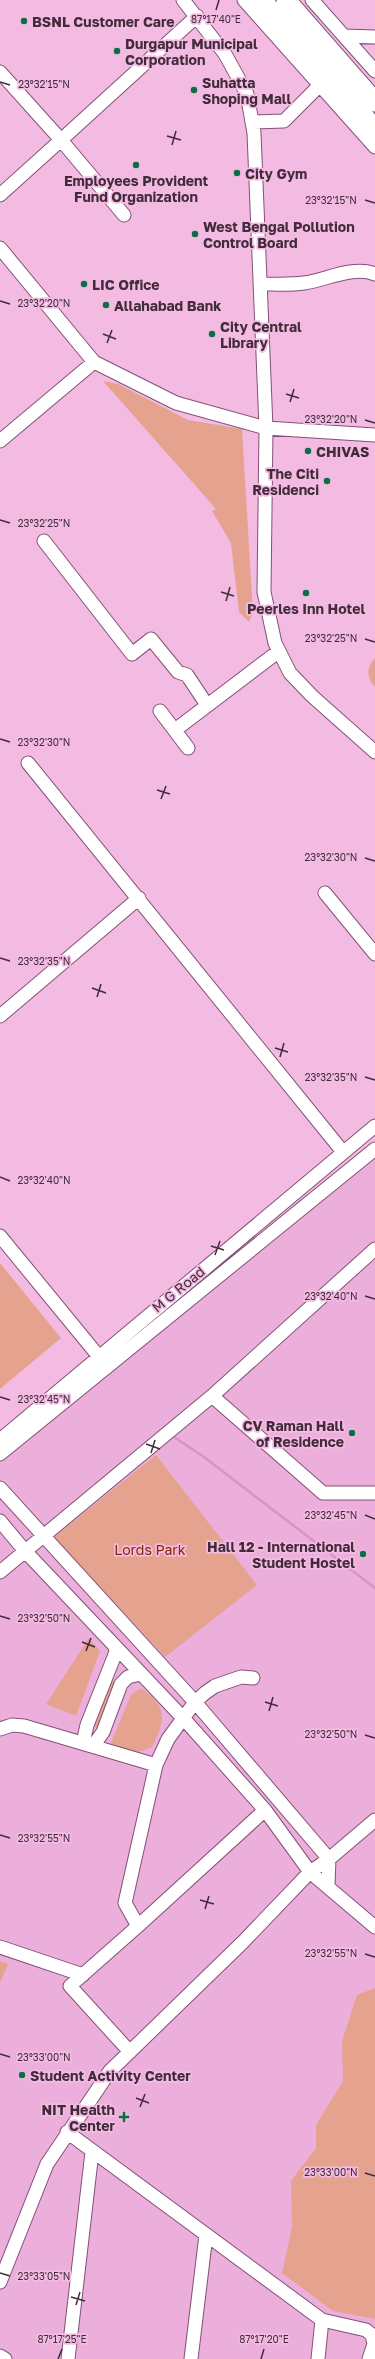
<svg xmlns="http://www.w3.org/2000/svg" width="375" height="2359" font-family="'Golos Text',sans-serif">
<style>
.built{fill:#ecaeda}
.green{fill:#e5a38f}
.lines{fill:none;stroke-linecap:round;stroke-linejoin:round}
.stream{stroke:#da93c5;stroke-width:2.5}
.minor-casing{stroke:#825175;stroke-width:15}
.highway-casing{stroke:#825175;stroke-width:21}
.minor{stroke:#fff;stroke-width:13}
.highway{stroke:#fff;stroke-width:19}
.ticks{fill:none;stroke:#422c3b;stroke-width:1.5}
.poi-dot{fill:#0c6e44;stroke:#f3bbe2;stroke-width:1.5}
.labels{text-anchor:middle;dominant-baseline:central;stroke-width:3.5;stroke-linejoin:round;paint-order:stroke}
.poi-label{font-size:14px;font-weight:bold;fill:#422c3b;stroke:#f3bbe2;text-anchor:start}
.street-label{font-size:14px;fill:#422c3b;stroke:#f3bbe2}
.park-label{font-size:14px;fill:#872701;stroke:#f3bbe2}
.ticks-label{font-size:10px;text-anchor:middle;fill:#422c3b;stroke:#f3bbe2;stroke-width:3.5;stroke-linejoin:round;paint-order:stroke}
</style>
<rect width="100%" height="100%" fill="#f3bbe2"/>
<!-- built -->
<path class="built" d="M375,1148V2359H0V1453Z"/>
<!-- green -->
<path class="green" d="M103,381L118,384L188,420L242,429L253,613L249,622L239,612L231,543L212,511L216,509Z
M375,658V687C366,676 366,668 375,658Z
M0,1263L61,1338L0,1389Z
M156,1455L257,1585L165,1657L54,1537Z
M89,1638L100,1651L76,1716L46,1704Z
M112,1681L115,1683L98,1727H95L94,1725L110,1682Z
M141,1688C168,1709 166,1717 152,1747L131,1755L110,1745L131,1695Z
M0,1961L8,1964L0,1983Z
M375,1988V2319L333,2311L282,2273L292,2227L291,2181L316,2148V2125L343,2081L342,2041L357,1995Z"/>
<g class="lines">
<!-- stream -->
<path class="stream" d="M171,1435L204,1457L375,1588"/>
<defs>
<path id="minor" d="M183,0L225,54L247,94L254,133L266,428L264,592L275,643L290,673L312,696L375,752
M244,0L375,147
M312,0L375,71
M344,36L375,37
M0,72L61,140L197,16
M252,122L284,121L320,85
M0,195L61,140L124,215
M0,248L94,362L0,441
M260,284C275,284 290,285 304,283C326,280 354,265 375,274
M94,362L176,403L266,428L375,435
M44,541L132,654L151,639L178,672L187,675L207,705
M160,711L188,748
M175,730L279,651
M28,763L343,1152
M325,893L375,954
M0,1016L139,898
M0,1236L105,1364
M212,1396L323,1493H375
M0,1440L375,1126
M0,1454L375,1149
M0,1488L195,1702L329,1859L328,1885
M0,1521L25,1551L184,1719L265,1810L310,1872L375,1927
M0,1572L212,1396L375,1249
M0,1729L12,1725L24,1726L156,1765
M83,1743L87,1725L116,1652L115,1646
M93,1746L103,1732L121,1684L128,1677L140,1674
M138,1926L265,1810
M0,1947L83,1975
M130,2052L70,1986L138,1926L125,1903L156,1765L168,1739L195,1702L205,1693L215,1686L241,1677L253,1678
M67,2132L322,2320L366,2330L372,2335L374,2344L369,2359
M0,2282L47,2164L110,2071L243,1942L310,1872L329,1859L375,1820
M0,2356L5,2359
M68,2359L92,2152
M191,2359L206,2235
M318,2359L322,2320"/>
<path id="highway" d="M262,0L375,129
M286,0L375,102"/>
</defs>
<!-- minor casing -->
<use href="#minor" class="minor-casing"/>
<!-- highway casing -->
<use href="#highway" class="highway-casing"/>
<!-- minor -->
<use href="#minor" class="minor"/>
<!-- highway -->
<use href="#highway" class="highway"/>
</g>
<!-- ticks -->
<path class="ticks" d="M216,10L219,0M0,82L10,85M167,136L181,140M172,145L176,131M365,200L375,203M0,301L10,304M103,334L116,339M107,343L112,330M286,394L299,398M290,402L294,389M365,420L375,423M0,520L10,523M221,592L234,596M226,601L230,587M365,639L375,642M0,739L10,742M157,790L170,794M161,799L166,786M365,858L375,861M0,958L10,961M92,988L106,993M97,997L101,984M275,1048L288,1052M280,1057L284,1043M365,1077L375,1080M0,1177L10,1181M211,1246L224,1250M215,1255L220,1241M365,1296L375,1299M0,1397L10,1400M146,1444L160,1449M151,1453L155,1440M365,1515L375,1519M0,1616L10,1619M82,1642L95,1647M86,1651L91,1638M265,1702L278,1706M269,1711L273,1697M365,1735L375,1738M0,1835L10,1838M200,1900L214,1904M205,1909L209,1896M365,1954L375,1957M0,2054L10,2057M136,2098L149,2103M140,2107L145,2094M365,2173L375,2176M0,2273L10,2276M71,2297L85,2301M76,2305L80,2292M58,2359L62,2349M261,2359L264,2349"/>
<!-- markers -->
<g class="poi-dot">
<circle cx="24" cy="21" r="4"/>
<circle cx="117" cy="51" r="4"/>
<circle cx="194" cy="90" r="4"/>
<circle cx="136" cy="165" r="4"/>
<circle cx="237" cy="173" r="4"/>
<circle cx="195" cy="234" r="4"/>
<circle cx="84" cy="284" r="4"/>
<circle cx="106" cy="305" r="4"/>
<circle cx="212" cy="334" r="4"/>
<circle cx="308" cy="451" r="4"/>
<circle cx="327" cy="481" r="4"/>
<circle cx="306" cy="593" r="4"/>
<circle cx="352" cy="1433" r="4"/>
<circle cx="363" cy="1554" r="4"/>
<circle cx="22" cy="2075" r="4"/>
<path d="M122 2111h4v4h4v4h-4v4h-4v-4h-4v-4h4z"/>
</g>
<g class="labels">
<!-- poi labels -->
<g class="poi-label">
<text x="32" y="21">BSNL Customer Care</text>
<text x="125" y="43">Durgapur Municipal<tspan x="125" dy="16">Corporation</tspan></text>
<text x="202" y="82">Suhatta<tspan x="202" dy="16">Shoping Mall</tspan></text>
<text x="245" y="173">City Gym</text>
<text x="136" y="180" text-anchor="middle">Employees Provident<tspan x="136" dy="16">Fund Organization</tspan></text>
<text x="203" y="226">West Bengal Pollution<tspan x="203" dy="16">Control Board</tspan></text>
<text x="92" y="284">LIC Office</text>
<text x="114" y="305">Allahabad Bank</text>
<text x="220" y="326">City Central<tspan x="220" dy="16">Library</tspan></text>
<text x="316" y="451">CHIVAS</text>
<text x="319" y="473" text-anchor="end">The Citi<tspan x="319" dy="16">Residenci</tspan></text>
<text x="306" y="608" text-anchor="middle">Peerles Inn Hotel</text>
<text x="344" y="1425" text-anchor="end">CV Raman Hall<tspan x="344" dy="16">of Residence</tspan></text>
<text x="355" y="1546" text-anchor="end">Hall 12 - International<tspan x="355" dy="16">Student Hostel</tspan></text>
<text x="30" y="2075">Student Activity Center</text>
<text x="115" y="2109" text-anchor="end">NIT Health<tspan x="115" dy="16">Center</tspan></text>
</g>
<!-- street labels -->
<g class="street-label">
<text transform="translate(178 1289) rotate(-39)">M G Road</text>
</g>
<!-- park labels -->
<g class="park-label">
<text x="150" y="1549">Lords Park</text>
</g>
</g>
<g class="ticks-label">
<text x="216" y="23">87°17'40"E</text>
<text x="44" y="88">23°32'15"N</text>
<text x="331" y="204">23°32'15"N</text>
<text x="44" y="307">23°32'20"N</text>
<text x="331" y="423">23°32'20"N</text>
<text x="44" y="527">23°32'25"N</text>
<text x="331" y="642">23°32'25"N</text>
<text x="44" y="746">23°32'30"N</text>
<text x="331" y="861">23°32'30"N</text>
<text x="44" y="965">23°32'35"N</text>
<text x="331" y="1081">23°32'35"N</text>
<text x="44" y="1184">23°32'40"N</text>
<text x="331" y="1300">23°32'40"N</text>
<text x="44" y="1403">23°32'45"N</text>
<text x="331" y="1519">23°32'45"N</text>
<text x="44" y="1622">23°32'50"N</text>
<text x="331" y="1738">23°32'50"N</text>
<text x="44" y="1842">23°32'55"N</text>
<text x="331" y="1957">23°32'55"N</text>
<text x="44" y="2061">23°33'00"N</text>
<text x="331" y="2176">23°33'00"N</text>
<text x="44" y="2280">23°33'05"N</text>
<text x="62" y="2343">87°17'25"E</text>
<text x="264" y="2343">87°17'20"E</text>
</g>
</svg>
